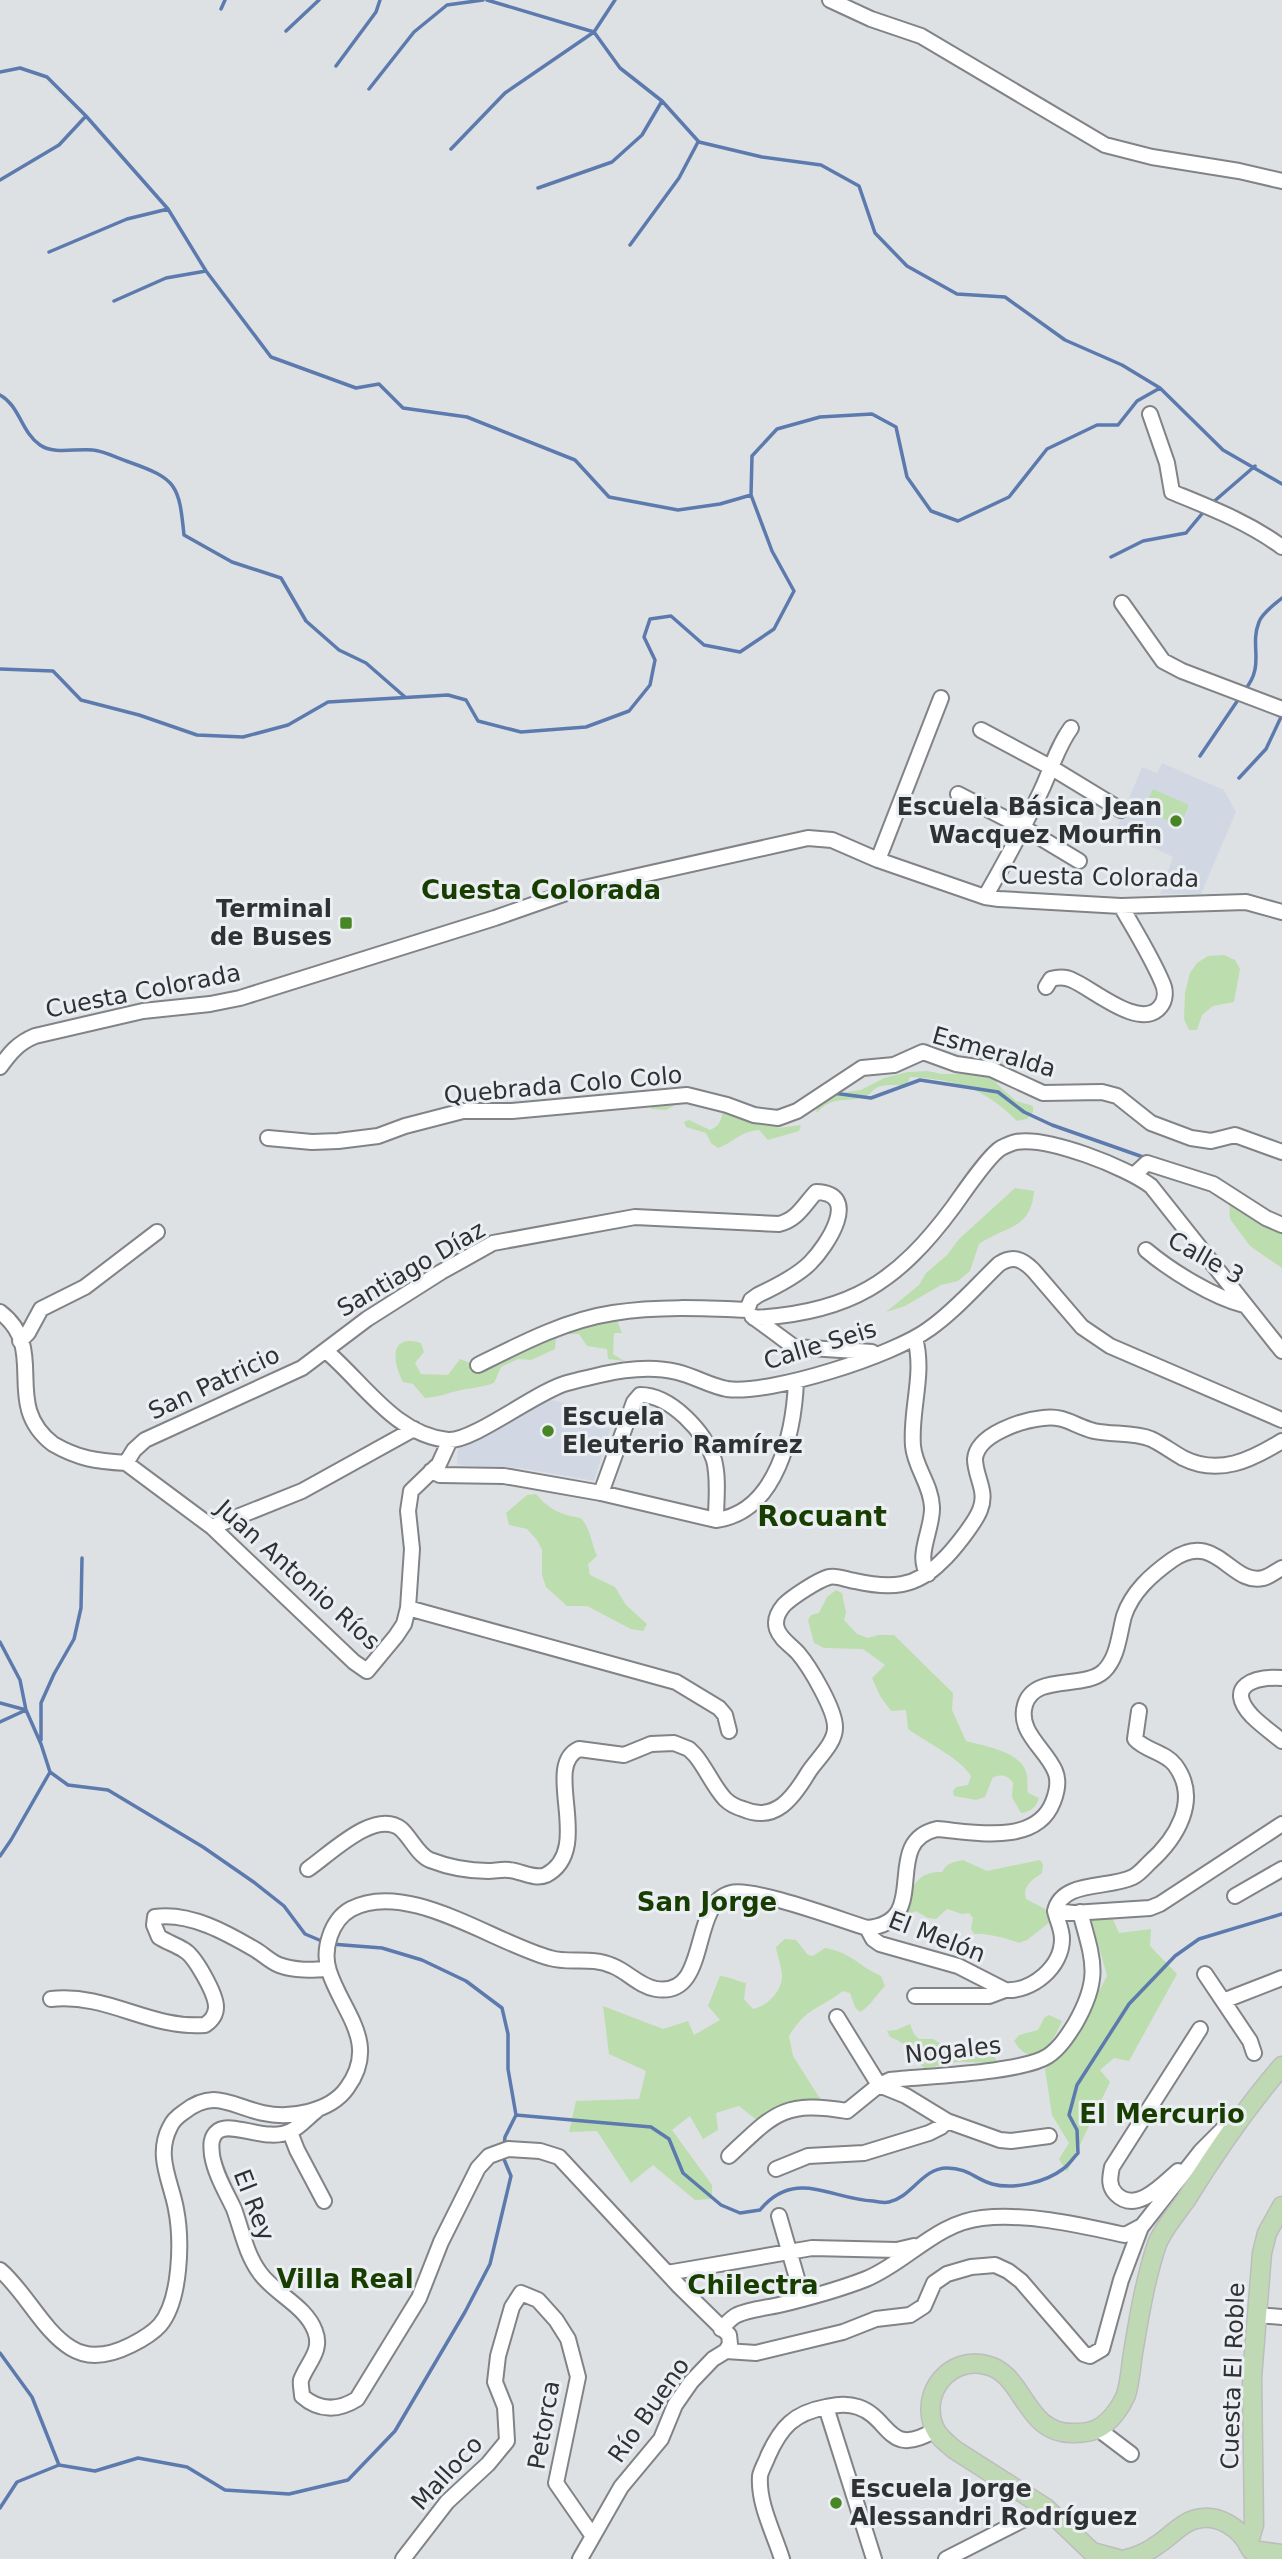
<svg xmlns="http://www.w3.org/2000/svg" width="1282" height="2559" font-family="'DejaVu Sans',sans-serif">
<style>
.built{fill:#d2d8e3}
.green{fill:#bcddae}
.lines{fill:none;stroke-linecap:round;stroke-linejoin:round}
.stream{stroke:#5c7aad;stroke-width:3.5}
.minor-casing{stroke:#818387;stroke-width:18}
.major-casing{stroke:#bdbdbd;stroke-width:21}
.minor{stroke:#fff;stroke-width:14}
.major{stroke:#bfd9b4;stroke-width:18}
.poi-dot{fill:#488625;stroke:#ebeef2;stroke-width:2.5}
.labels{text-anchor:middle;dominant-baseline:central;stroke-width:6;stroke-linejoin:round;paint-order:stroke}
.poi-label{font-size:24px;font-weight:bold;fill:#303132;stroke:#ebeef2;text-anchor:end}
.street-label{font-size:24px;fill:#303132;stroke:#ebeef2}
.neighbourhood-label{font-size:26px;font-weight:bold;fill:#173e00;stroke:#ebeef2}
.quarter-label{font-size:28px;font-weight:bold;fill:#173e00;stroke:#ebeef2}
</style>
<rect width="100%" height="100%" fill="#dee1e4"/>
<!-- built -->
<path class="built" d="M1162,763L1224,790L1236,812L1201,894H1160L1173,857L1116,830L1142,767L1157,773Z
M549,1399L614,1417L594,1481L520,1468L457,1465L458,1446Z"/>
<!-- green -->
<path class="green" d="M1153,789L1189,805L1180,826L1144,810Z
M1224,955L1235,960L1240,969L1234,1002L1213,1006L1202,1015L1197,1030H1189L1184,1019L1185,993L1190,973L1197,963L1208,956Z
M984,1056H996L1006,1064L996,1083L1016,1101L1033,1106V1112L1027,1119L1017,1121C983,1087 956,1080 910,1077L907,1086C898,1085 886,1084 878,1087C872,1090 870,1095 864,1097C843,1103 834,1095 816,1113L818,1103L833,1094L861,1090L884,1078L908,1072L928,1071L942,1074H961L976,1058Z
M697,1088L760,1113L779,1128L801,1125L799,1131L768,1140L759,1130C738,1132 735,1142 718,1148L711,1143L706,1133L686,1127L684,1122L689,1120L710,1130C720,1126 722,1119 723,1109L683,1101L666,1110L652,1109L645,1100Z
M1015,1188L1034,1191C1031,1230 1005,1226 979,1244L970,1271L958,1281L941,1285L905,1306L886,1312L919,1285L926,1273L947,1255L959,1239Z
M1229,1198L1282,1225V1268L1250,1246L1230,1219Z
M651,1311L643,1318L619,1315L618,1323L622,1333H614L613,1354L624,1361L608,1359L607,1349L587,1346L579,1334H563L556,1339L555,1349L531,1360L518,1359L501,1367L494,1383C480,1388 467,1388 453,1392C443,1395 436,1397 425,1398L413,1384L403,1382C393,1363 388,1333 421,1343L424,1352L415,1363L421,1374L448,1375L460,1359L477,1366L559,1323Z
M536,1494C549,1510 562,1515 581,1518C591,1530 591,1542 597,1556L588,1564L590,1575L615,1587L626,1605L647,1624L643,1631L631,1629L587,1606H567L546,1587L542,1575V1550L537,1540L527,1529L509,1525L506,1513L527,1495Z
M836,1590L842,1593L846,1613L844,1620L857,1634L868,1638L878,1635H894L953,1693L952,1710L966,1741C985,1746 1024,1752 1027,1776C1028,1782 1027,1788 1028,1793L1039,1798C1036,1807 1031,1812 1021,1813L1012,1797L1013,1783C1008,1775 1002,1774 993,1777L985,1797L976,1800L954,1796L953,1791L956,1787L968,1785L971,1776C961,1759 926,1742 908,1729L906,1710L891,1711L880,1696L872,1678L885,1665L863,1649L824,1648L814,1643L808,1620L811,1615L819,1613L827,1597Z
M963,1860L987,1871L1040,1860L1043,1864L1042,1873C1032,1880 1022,1886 1026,1899L1045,1909L1050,1922L1027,1940L1019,1943C1009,1939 985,1932 974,1934L971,1929L973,1918L969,1913L962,1914L947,1909L936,1919L928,1918L916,1911L904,1916C909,1894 913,1871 942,1872C947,1863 953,1862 963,1860Z
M1110,1912L1119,1933L1151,1929L1150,1946L1177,1974L1129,2061L1114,2058L1100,2070L1110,2082L1067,2172L1059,2159L1069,2143L1052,2115L1045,2069L1069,2047L1107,1976L1090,1914Z
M785,1939L796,1940L808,1955L813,1956L825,1948C850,1952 859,1966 881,1976L885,1986C876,1995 870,2007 860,2012L855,2007L850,1993L843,1991C819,2009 806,2008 789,2036L793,2056L821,2100L792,2104L758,2121L739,2106L716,2113L718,2130L703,2139L690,2116L672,2130L712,2185V2199L695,2200L653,2165L631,2183L597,2131L569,2132L576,2101L639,2099L646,2071L609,2054L603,2006L663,2029L688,2021L694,2035L720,2020L708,2006L720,1976C731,1977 736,1981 746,1983L744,1999L753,2009C767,2006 782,1992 782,1976C782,1967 777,1956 776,1947Z
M1049,2015L1062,2021C1053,2043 1034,2073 1014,2041L1019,2035L1038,2030L1044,2018Z
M910,2024L914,2034L919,2039H933L940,2043L942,2053L965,2047L975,2053L993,2055L997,2061C985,2065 970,2061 957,2062C946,2063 935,2068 924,2068C909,2053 913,2046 890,2037L887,2031L896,2030Z"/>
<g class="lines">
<!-- stream -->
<path class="stream" d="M487,0L594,32L620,68L662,101L699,142L762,157L821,165L859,186L875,233L907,266L957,294L1005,297L1065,340L1122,365L1160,388L1223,450L1282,484
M221,9L225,0
M286,31L319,0
M336,66L376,12L380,0
M0,72L20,68L47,77L86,116L168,209L206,271L271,357L356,388L379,384L403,408L467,417L575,460L609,497L678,510L720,504L751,495
M369,89L414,32L447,5L483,0
M451,149L505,93L594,32L615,0
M0,180L59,145L86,116
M538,188L612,162L642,135L662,101
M630,245L679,178L698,142
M49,252L127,219L168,209
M114,301L166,278L206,271
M0,395C20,406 21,432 40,445C54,455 77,448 93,450C104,451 117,458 129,462C177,479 179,485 184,535L232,562L281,578L306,621L339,650L366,663L405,697
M1211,504L1255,466
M1111,557L1143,541L1186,533L1206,509
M0,669L53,671L81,700L139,715L197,735L243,737L288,725L328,702L448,695L466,700L478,721L521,732L586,727L629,711L650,685L655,660L644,637L650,619L671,616L704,645L740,652L774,629L794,591L772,551L751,495L752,456L777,429L820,417L872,414L896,427L907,477L931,511L958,521L1009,497L1047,449L1097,425H1118L1137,401L1160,388
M1244,691C1266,665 1249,647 1259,622C1262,613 1275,604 1282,598
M1200,756L1240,697
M1239,778L1266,749L1282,715
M833,1093L871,1098L920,1080L998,1092L1024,1112L1052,1125L1143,1157
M0,1642L20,1680L26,1710L0,1722
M0,1703L26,1710L41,1744L50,1772L68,1785L108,1790L203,1847L255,1883L284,1906L305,1934L324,1942
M41,1740V1703L54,1674L74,1639L81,1608L82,1558
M0,1856L11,1840L50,1772
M331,1944L382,1948L422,1960L466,1981L502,2008L508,2034V2069L516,2115L505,2137L504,2146
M516,2115L651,2127L669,2139L683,2173L721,2205L740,2213L760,2210C795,2168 830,2199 873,2201C878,2202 884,2203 889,2202C912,2197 922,2168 947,2168C968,2168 975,2179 992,2184C1014,2190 1046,2182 1063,2169C1069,2165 1073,2158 1078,2153L1077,2130L1069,2115L1077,2085L1129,2004L1175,1956L1199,1939L1282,1914
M0,2353L32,2397L59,2465L95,2471L138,2458L187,2467L225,2490L289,2494L348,2480L395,2431L465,2312L490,2264L511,2176L503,2157
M0,2508L17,2482L59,2465"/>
<defs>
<path id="minor" d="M830,0L871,19L921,36L1105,145L1152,157L1239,171L1282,181
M1150,414L1167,463L1172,492C1211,508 1248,522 1282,547
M1122,603L1163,661L1182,671L1282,709
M981,730L1052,768L1121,810
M958,794L1024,828L1079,861
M878,860L941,698
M985,897C1005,862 1024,827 1041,791C1051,770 1057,747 1071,728
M1046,987L1051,979C1058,977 1066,977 1072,980C1092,988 1140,1031 1160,1007C1166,1000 1166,990 1162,982C1151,956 1135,931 1121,906
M0,1067C10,1053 18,1043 35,1036L143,1011L210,1004L240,998L495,918L575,890L808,838L832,840L878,860L985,897L999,899L1121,906L1246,902L1282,912
M268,1138L312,1142L338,1141L378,1136L405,1126L463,1111H512L687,1095L727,1105L754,1115L778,1118L797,1111L862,1068L894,1065L923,1052L956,1064L991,1069L1043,1093L1102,1092L1117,1096L1151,1123L1191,1138L1211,1141L1235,1135L1282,1152
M1135,1174L1147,1163L1213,1184L1266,1218L1282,1225
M1146,1250C1171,1271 1213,1297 1244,1305
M0,1312C50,1350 0,1403 53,1444C79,1459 96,1461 126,1463
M752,1316L794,1347L872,1352
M754,1318C850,1313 898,1282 954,1206C964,1192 989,1155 1001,1148C1005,1146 1012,1143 1016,1142C1047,1136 1126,1167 1151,1186L1282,1351
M915,1338C925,1375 910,1409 913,1446C915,1468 931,1484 932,1507C933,1529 915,1556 928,1574
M20,1341L28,1333L41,1309L85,1287L157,1232
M326,1351C363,1382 395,1435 448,1440C473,1442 537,1391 567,1383C602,1374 641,1363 677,1372C694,1376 710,1386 727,1389C770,1395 894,1355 929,1329C955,1311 977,1285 999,1264C1013,1255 1022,1259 1033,1270L1082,1327L1110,1346L1282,1420
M478,1365C520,1344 566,1320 613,1313C657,1306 702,1308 747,1310
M126,1463L134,1450L145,1440L302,1368L367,1319L441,1272L493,1243L635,1217L779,1224C797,1220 804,1205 816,1192C862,1193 827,1246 810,1263C797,1276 775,1287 758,1295L751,1300L747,1310
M126,1463L212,1527L354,1662L367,1671L396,1636L404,1624L408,1608L412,1549L408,1511L411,1491L439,1464L450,1440
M431,1471L440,1475L504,1476L601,1493L716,1520C777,1512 794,1432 796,1381
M601,1493L634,1402L640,1395C671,1395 705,1432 714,1460C719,1479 716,1500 716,1520
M212,1527L302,1491L414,1429
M408,1608L676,1682L719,1708L725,1715L729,1731
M1282,1678C1255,1676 1224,1686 1252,1716C1261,1725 1272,1733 1282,1741
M308,1869C329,1855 375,1808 401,1829C411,1838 418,1855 430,1860C448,1867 469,1871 488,1871C495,1871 502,1869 509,1870C521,1871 535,1880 546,1875C595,1849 541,1766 579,1749L624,1755L651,1744L674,1743L689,1749L695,1755C706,1768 713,1786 725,1799C730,1804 736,1807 743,1809C775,1823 793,1798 808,1773C816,1760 835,1744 835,1728C836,1711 810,1667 798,1653C791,1645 781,1640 777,1629C774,1620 778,1612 784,1605C792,1597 818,1580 829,1577C837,1575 847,1580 855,1581C890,1589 916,1588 942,1561C952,1552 975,1523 980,1510C988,1491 975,1477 975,1459C977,1434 1023,1420 1043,1418C1065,1415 1074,1426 1094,1431C1112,1435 1134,1432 1151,1439C1162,1444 1172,1452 1183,1458C1219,1476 1251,1460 1282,1441
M1235,1896L1282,1869
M1055,1911C1062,1880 1109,1889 1133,1877C1139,1874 1144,1868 1149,1863C1176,1839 1201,1800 1175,1765C1165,1752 1146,1751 1135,1739L1139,1711
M1055,1911L1073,1913L1150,1908L1160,1904L1282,1824
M867,1928L873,1939L880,1944L958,1966L1005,1990C1032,1992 1062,1967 1062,1939C1062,1929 1057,1920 1055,1911
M1205,1974L1250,2041L1254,2053
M915,1996H989L1005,1990
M51,1999C109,1993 148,2029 205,2025C211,2021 216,2015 216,2007C216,1994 195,1956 184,1950C176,1945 167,1942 159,1937L154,1925L155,1917C190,1912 227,1933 256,1950C264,1955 271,1962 279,1965C295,1971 312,1970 328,1969
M1223,2001L1282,1978
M837,2017L879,2085L906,2096L947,2121L1000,2140L1011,2141L1049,2136
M316,2111C308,2117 300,2127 291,2131C267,2143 233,2121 218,2131C210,2137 211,2146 212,2155C215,2174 226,2192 234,2209C242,2231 246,2254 260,2273C275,2294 306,2306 315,2331C323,2351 307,2363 301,2380C300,2384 302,2391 302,2396C319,2411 338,2411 357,2399L419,2298L441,2242L478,2168L489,2156L508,2149L540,2151L559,2157L679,2286L729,2335L730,2344L726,2351L713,2359L691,2382L675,2405L661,2439L621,2487L580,2559
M290,2132L297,2150L324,2201
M729,2156C773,2115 782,2100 847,2111L879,2085L890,2080C926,2076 1022,2073 1048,2056C1060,2048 1068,2035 1075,2024C1102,1977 1093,1960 1080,1912
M776,2169L808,2156L864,2153L929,2133L941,2127L947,2121
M1178,2171C1162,2185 1136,2214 1116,2194C1108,2186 1110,2177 1112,2167L1200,2029
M779,2216L803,2299
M0,2270C25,2291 43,2331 71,2348C90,2360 111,2355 131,2345C141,2340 152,2334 160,2325C181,2300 182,2240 176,2209C171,2181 155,2156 170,2127C173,2120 178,2116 184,2112C214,2088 231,2106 263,2113C290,2119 330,2112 347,2088C380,2043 342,2012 329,1971C322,1950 331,1920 351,1909C407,1879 494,1943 550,1958C570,1964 591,1956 613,1966C628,1972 639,1986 656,1989C711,1998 689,1903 731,1893C753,1887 841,1920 867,1928C934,1922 879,1842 937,1829C973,1832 1036,1846 1053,1802C1057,1792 1059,1780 1055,1771C1046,1749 1017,1732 1025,1705C1034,1673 1084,1690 1104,1671C1118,1657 1119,1635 1124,1616C1132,1592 1151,1575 1172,1560C1216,1529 1231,1586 1263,1578C1269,1577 1276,1571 1282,1568
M667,2273L812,2248L897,2250L914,2246
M1257,2315L1282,2317
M721,2329C726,2324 732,2317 737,2315C750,2309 766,2308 779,2305C808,2298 838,2290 866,2279C907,2262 936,2223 982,2218C1029,2213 1079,2225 1125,2235L1142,2226L1201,2151L1234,2118
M726,2351L756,2353L843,2332L876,2319L910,2315L924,2306L934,2283L947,2274L971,2267L995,2265L1008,2271L1021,2281L1084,2354L1090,2356L1102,2349L1121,2280L1141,2227
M826,2407L874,2559
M1098,2429L1131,2454
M403,2559L447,2502L488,2464L507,2441L505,2407L495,2382L498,2356L512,2307L521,2293L538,2300L556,2320L568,2339L578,2377L556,2483L592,2535
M782,2559C774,2533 758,2504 760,2476C761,2470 766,2462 768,2456C781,2427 794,2413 826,2407C837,2405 846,2403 858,2407C891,2418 887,2459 935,2430
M946,2559L1046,2508"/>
<path id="major" d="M1248,2545L1254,2525L1252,2378L1257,2315L1262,2253L1267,2233L1282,2206
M1251,2550L1282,2554
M1118,2559L1092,2552L1046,2508L955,2450C947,2443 938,2437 934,2427C920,2392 950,2356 986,2365C1025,2373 1024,2435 1074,2433C1082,2433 1092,2432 1099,2428C1111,2421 1121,2407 1126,2395C1130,2382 1131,2366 1133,2353C1139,2317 1145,2280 1157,2244C1163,2229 1176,2214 1186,2200C1215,2153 1246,2108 1282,2066
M1127,2559C1138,2556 1148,2552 1157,2545C1169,2538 1180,2524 1193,2520C1217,2512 1242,2528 1251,2550"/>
</defs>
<!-- minor casing -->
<use href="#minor" class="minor-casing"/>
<!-- major casing -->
<use href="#major" class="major-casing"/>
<!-- minor -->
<use href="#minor" class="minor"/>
<!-- major -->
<use href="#major" class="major"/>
</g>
<!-- markers -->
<g class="poi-dot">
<circle cx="1176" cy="821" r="7"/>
<rect x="339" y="916" width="14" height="14" rx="3.5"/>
<circle cx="548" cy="1431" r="7"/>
<circle cx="836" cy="2503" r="7"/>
</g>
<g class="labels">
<!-- poi labels -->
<g class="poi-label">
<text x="1162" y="807">Escuela Básica Jean<tspan x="1162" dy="28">Wacquez Mourfin</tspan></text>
<text x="332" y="909">Terminal<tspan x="332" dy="28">de Buses</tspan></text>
<text x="562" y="1417" text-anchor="start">Escuela<tspan x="562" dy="28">Eleuterio Ramírez</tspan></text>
<text x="850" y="2489" text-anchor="start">Escuela Jorge<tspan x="850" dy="28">Alessandri Rodríguez</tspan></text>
</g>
<!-- street labels -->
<g class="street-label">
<text transform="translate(1100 877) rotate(1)">Cuesta Colorada</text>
<text transform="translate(143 991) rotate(-11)">Cuesta Colorada</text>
<text transform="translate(994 1052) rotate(16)">Esmeralda</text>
<text transform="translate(563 1085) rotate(-5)">Quebrada Colo Colo</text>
<text transform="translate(1206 1258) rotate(29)">Calle 3</text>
<text transform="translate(411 1269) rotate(-30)">Santiago Díaz</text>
<text transform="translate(820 1345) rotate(-17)">Calle Seis</text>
<text transform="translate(214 1383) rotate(-25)">San Patricio</text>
<text transform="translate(298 1575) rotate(42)">Juan Antonio Ríos</text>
<text transform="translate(937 1937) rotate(21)">El Melón</text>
<text transform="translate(953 2050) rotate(-6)">Nogales</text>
<text transform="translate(254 2205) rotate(69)">El Rey</text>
<text transform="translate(1233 2376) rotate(-88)">Cuesta El Roble</text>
<text transform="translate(649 2410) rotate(-55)">Río Bueno</text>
<text transform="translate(544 2425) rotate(-80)">Petorca</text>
<text transform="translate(447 2473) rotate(-47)">Malloco</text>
</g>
<!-- neighbourhood labels -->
<g class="neighbourhood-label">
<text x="541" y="890">Cuesta Colorada</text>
<text x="707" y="1902">San Jorge</text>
<text x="1162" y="2114">El Mercurio</text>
<text x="345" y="2279">Villa Real</text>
<text x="753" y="2285">Chilectra</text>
</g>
<!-- quarter labels -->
<g class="quarter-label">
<text x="822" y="1516">Rocuant</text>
</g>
</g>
</svg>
